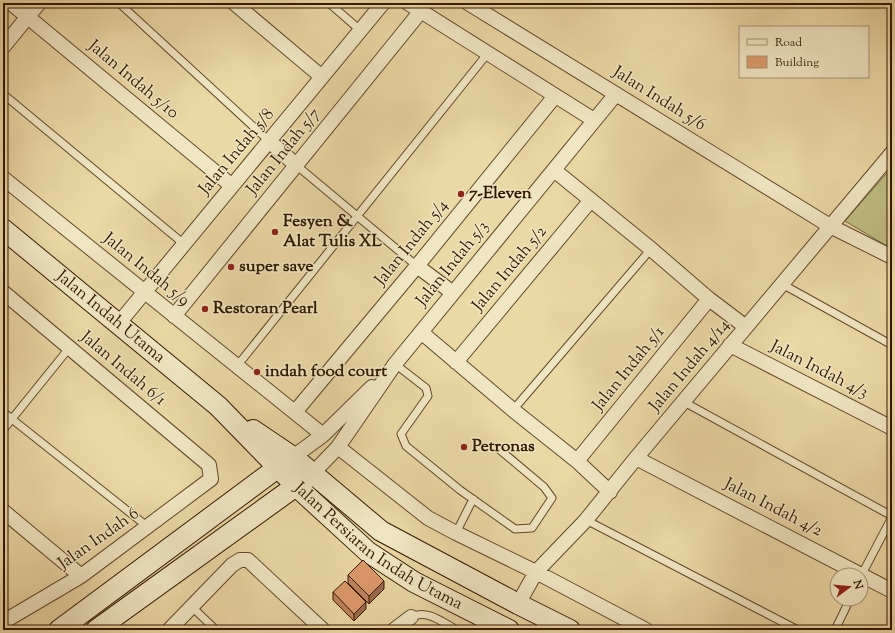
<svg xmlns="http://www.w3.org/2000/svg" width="895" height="633" font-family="'Sorts Mill Goudy',serif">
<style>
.green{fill:#bfbc81;stroke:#786a41}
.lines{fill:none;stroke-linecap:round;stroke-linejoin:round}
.service-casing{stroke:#60482a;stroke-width:9}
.minor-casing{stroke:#60482a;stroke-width:16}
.secondary-casing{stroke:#321801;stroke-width:22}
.service{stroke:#f1e6c4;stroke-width:7}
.minor{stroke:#f1e6c4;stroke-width:14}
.secondary{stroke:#f1e6c4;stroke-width:20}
.wall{fill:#be845c;stroke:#321801}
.shaded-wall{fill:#9b6b4b;stroke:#321801}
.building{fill:#dd996b;stroke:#321801}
.poi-dot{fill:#8f2418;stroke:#f1e6c4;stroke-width:1.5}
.labels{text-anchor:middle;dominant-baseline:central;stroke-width:3;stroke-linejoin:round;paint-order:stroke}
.street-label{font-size:17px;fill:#321801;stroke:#f1e6c4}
.poi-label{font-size:17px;font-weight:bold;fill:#321801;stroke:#f1e6c4;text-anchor:start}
</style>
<rect width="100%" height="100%" fill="#ead8a5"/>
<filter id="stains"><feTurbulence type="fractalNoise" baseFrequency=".005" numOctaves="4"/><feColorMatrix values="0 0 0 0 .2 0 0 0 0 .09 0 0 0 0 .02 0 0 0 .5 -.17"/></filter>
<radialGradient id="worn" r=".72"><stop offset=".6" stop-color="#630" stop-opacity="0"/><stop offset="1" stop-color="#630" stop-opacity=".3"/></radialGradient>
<!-- green -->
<path class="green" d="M892,167V249L845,221Z"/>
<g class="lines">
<defs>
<path id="service" d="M119,3L269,141
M329,3L360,30
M3,94L184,244
M296,165L417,266
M782,284L892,345
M395,364L426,388L428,396L401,434L406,446L460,490L515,529L532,528L552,498L544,487L500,450
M237,366L488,53
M684,402L892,516
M513,410L651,249
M3,412L148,527
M3,430L70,347
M586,520L798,630
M456,533L473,499
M861,576L892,517
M191,606L216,630
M411,617C427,609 442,622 457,630
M835,630L850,599"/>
<path id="minor" d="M11,3L232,186
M234,3L322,77
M408,3L594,120
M468,3L830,226L892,257
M3,47L39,3
M269,141L296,165
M554,170L651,249L709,299L746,327
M3,178L323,435
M417,266L453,293
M3,292L209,465L211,479L81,576L3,622
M174,316L421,11
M119,323L383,3
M421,332L513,410L577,461L610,492
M730,345L892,428
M456,362L591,200
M295,412L417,266L555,96
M338,447L428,518L456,533L536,572L646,630
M293,457L323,435L372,387
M636,458L892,591
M577,461L709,299
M312,474L338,447L395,364L616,94
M3,511L81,576
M518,604L536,572L586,520L636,458L892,153
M169,630L232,565L240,560H248L323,630
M394,630L411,617"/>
<g id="secondary">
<path id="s1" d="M3,229L218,406L297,487L368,552L414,582L509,630"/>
<path d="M253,430L293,457L381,531L518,604L570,630"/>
<path d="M59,630L288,460"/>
<path d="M96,630L307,478"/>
</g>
</defs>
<!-- service casing -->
<use href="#service" class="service-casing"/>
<!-- minor casing -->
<use href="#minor" class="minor-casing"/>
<!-- secondary casing -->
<use href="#secondary" class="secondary-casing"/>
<!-- service -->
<use href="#service" class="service"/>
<!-- minor -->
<use href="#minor" class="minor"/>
<!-- secondary -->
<use href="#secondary" class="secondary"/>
</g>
<!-- wall -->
<path class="wall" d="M348,575L384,589L369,604L348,583Z
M333,592L366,609L354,621L333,600Z"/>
<!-- shaded-wall -->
<path class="shaded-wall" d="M384,581V589L369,604V596Z
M366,602V609L354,621V614Z"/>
<!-- building -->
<path class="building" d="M363,560L384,581L369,596L348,575Z
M345,581L366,602L354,614L333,592Z"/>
<!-- markers -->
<g class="poi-dot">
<circle cx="461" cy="194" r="4"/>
<circle cx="275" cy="232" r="4"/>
<circle cx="231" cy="267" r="4"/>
<circle cx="205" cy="309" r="4"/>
<circle cx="257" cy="372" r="4"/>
<circle cx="464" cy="447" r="4"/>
</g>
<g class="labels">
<!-- street labels -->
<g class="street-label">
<text transform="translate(133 80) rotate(40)">Jalan Indah 5/10</text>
<text transform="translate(659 99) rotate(32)">Jalan Indah 5/6</text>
<text transform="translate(237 152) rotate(-50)">Jalan Indah 5/8</text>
<text transform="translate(284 152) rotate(-51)">Jalan Indah 5/7</text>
<text transform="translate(412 243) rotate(-51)">Jalan Indah 5/4</text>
<text transform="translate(453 264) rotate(-51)">Jalan Indah 5/3</text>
<text transform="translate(510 269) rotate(-50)">Jalan Indah 5/2</text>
<text transform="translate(146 270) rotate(39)">Jalan Indah 5/9</text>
<text stroke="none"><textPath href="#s1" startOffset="139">Jalan Indah Utama</textPath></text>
<text transform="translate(690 366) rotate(-50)">Jalan Indah 4/14</text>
<text transform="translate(123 369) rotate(40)">Jalan Indah 6/1</text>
<text transform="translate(629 369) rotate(-51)">Jalan Indah 5/1</text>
<text transform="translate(819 370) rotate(27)">Jalan Indah 4/3</text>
<text transform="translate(773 508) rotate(27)">Jalan Indah 4/2</text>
<text transform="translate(99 539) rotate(-35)">Jalan Indah 6</text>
<text stroke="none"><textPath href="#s1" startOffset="493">Jalan Persiaran Indah Utama</textPath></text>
</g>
<!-- poi labels -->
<g class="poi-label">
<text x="469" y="194">7-Eleven</text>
<text x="283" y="222">Fesyen &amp;<tspan x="283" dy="20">Alat Tulis XL</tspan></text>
<text x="239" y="267">super save</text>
<text x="213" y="309">Restoran Pearl</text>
<text x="265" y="372">indah food court</text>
<text x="472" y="447">Petronas</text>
</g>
</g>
<!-- margin -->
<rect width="895" height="633" fill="none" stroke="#ead8a5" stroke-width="16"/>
<rect x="4" y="4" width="887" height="625" fill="none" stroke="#321801" stroke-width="2"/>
<rect x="8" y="8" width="879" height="617" fill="none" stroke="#321801"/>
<!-- legend -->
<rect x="739" y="26" width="130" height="52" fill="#f1e6c4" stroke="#a59476"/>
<rect x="747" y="39" width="20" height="6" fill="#f1e6c4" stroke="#a59476"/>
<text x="775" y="46" font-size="12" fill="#321801">Road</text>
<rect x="747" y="56" width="20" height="12" fill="#dd996b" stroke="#a59476"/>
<text x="775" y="66" font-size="12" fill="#321801">Building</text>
<!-- north arrow -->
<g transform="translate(849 587) rotate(74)"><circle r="19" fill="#f1e6c4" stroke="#a59476"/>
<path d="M0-3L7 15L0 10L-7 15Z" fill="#8f2418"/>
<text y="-6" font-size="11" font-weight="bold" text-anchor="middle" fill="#321801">N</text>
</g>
<rect width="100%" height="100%" filter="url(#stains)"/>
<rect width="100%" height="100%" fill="url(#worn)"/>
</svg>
